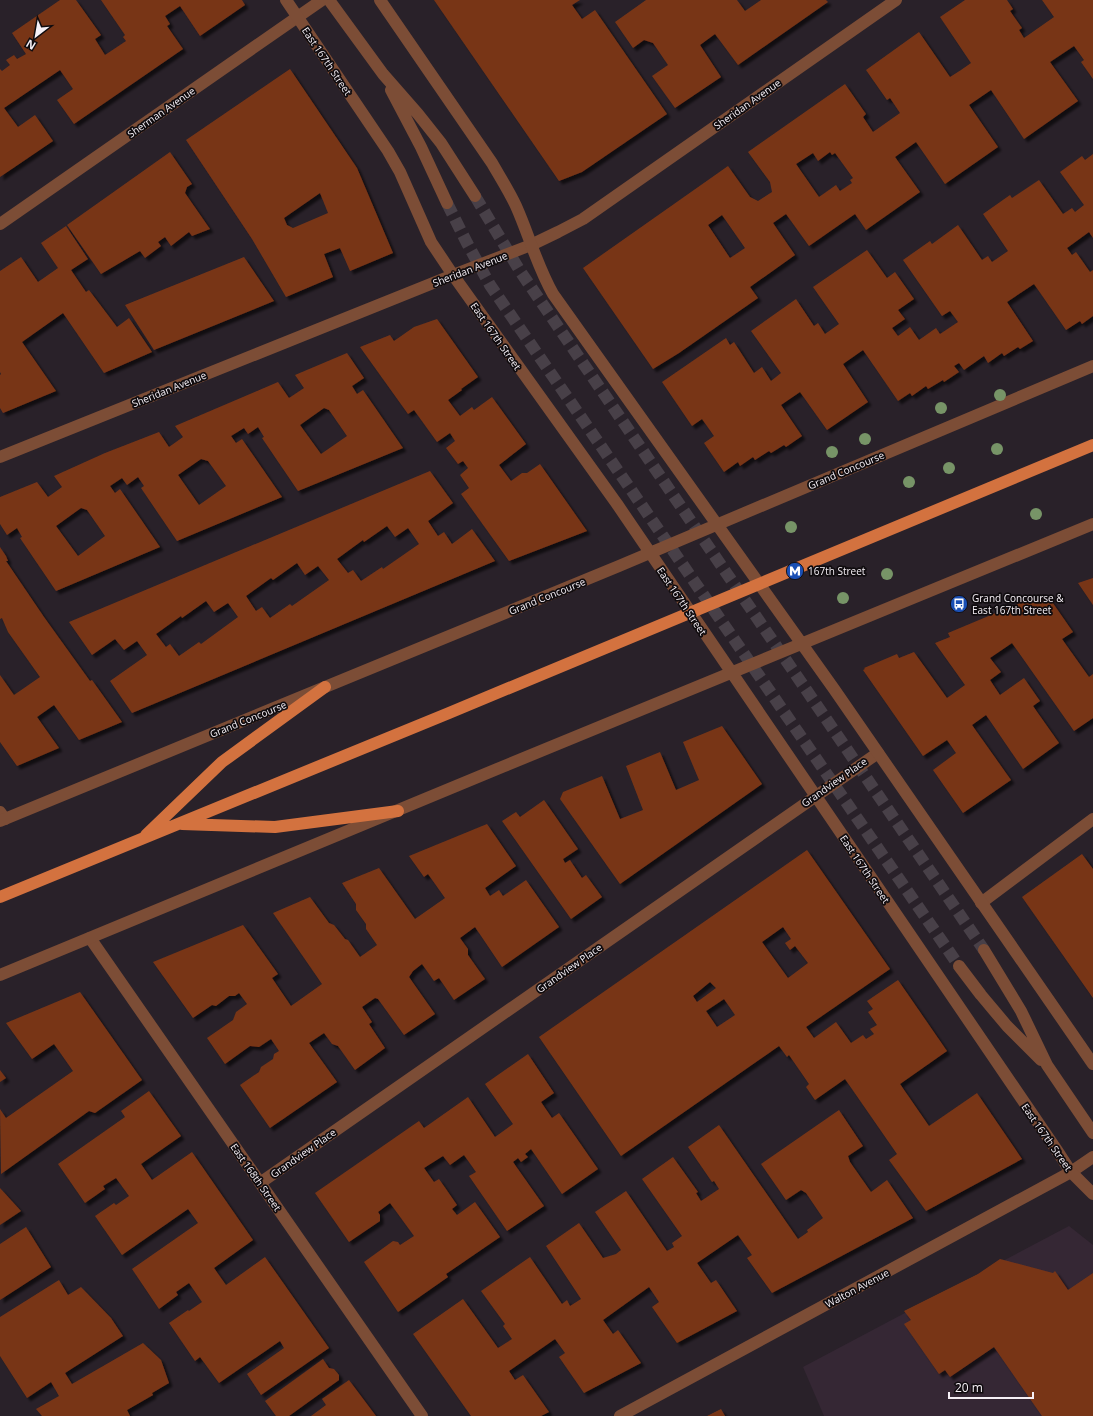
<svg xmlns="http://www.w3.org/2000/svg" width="1093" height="1416" font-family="'Open Sans',sans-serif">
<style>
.built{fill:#352734}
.building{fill:#783517;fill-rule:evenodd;filter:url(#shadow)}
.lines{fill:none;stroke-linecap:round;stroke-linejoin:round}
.tertiary-tunnel{stroke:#484048;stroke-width:12;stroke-dasharray:12 6;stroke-linecap:butt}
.service{stroke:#7c4d36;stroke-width:12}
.minor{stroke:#7c4d36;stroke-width:12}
.tertiary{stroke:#7c4d36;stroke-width:12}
.primary{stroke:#d3723f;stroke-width:12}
.tree{fill:#779467}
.labels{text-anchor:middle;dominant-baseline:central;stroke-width:3.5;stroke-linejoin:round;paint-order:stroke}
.street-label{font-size:10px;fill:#f6f0f6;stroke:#100c0f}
.poi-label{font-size:10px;fill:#f6f0f6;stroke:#100c0f;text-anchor:start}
</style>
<defs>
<filter id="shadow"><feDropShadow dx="3.5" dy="3.5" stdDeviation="1" flood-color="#0009"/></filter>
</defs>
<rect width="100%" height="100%" fill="#292129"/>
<!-- built -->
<path class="built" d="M1069,1226L1093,1245V1416H824L803,1367Z"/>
<!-- building -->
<path class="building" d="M60,0H76L101,35L95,39L105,55L126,41L123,37L125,35L101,0H242L245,5L200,36L180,6L165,16L170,24L167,26L183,49L74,124L57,100L73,89L60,70L4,108L18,127L35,115L53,141L0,177V69L2,71L10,65L6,60L14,55L17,59L26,54L12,33Z
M434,0H580L572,5L582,19L595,10L667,114L582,172L559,181Z
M646,0H737L745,11L761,0H826L828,2L738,65L715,34L700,45L721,77L675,108L652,76L668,65L653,43L644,40L633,48L615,22Z
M965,0H1007L1013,9L1010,11L1022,28L1019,30L1024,38L1054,17L1042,0H1093V79L1081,62L1084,60L1074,46L1050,62L1078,101L1024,139L991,90L969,105L998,147L945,184L916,142L895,157L920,192L866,230L855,214L809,246L786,214L773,223L795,255L750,287L758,298L679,353L653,369L583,268L728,166L750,197L758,201L772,192L770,182L748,152L845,84L866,114L863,117L873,132L900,113L890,98L887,100L866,70L919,32L950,77L961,70L971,63L940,17ZM830,152L832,155L835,153L853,178L850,180L852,183L840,191L836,185L819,197L796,164L813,153L818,161ZM722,215L745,248L730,258L708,225Z
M290,69L357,168L393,253L350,271L340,248L324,254L333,277L286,297L252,239L186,140ZM320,193L328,213L293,228L287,225L284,218Z
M170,152L192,184L187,187L185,193L210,229L192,236L189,232L171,246L165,237L158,242L161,246L145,258L140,251L101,274L67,225Z
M1093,154V238L1089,232L1067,248L1072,255L1076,252L1090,272L1093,270V316L1082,324L1080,321L1066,330L1034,284L1007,302L1033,341L1020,349L1018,347L1004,356L1002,353L988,363L984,356L964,370L959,363L954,366L959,372L944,382L943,380L928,389L926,386L912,396L910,393L898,401L863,350L843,364L868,402L827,430L800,392L781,405L802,436L786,447L784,445L771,453L769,451L755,460L753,457L740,466L738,462L724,472L704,443L714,436L702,419L692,426L662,382L726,338L730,345L734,342L754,373L762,367L771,381L781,373L751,331L796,299L814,326L818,323L825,334L839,324L813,287L867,250L887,278L895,272L914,299L898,310L905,319L892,328L898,336L910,327L919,340L936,328L940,334L958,322L950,311L942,316L903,260L930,241L932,244L958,225L982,260L988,256L992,262L1008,251L983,214L1010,195L1012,198L1039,180L1063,214L1072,208L1075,212L1084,205L1060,172L1082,156L1085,160Z
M66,226L88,259L71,270L86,292L89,290L117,327L129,318L152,352L104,373L63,313L22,342L56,391L3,413L0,408V375L1,374L0,372V271L21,257L38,282L58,268L41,243Z
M244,257L274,301L154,350L125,305Z
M437,319L478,377L461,389L462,390L448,400L460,416L472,407L474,410L492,397L526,444L499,465L511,481L522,473H527L540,464L587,531L509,561L461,494L469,488L460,475L468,468L463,461L458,464L446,448L455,441L450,433L437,442L414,410L408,414L360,347L390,335L394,341L414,327Z
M347,353L364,378L352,386L357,394L363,390L403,448L298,491L262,438L264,437L258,427L248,434L244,428L231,436L236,443L242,439L282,497L177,541L141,488L144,486L138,477L127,485L122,478L110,486L115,493L120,489L160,547L56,591L20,538L22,537L17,528L7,535L0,524V497L37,482L48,497L62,487L54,476L105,453L159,432L169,447L183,437L175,426L278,382L289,398L304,388L295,375ZM324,408L329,410L347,436L321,454L300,425ZM201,459L208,461L226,486L199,505L178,475ZM81,508L87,510L105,536L78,556L56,526Z
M430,471L453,503L428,521L438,536L444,532L452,544L472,529L495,561L132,713L110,681L147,655L137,641L124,650L115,639L92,655L69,622ZM387,526L395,537L408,528L419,544L383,569L382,567L361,581L353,570L348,573L337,559L363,540L364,542ZM297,563L305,575L318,566L329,580L292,606L290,604L270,618L262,607L256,611L246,596L271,578L273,580ZM206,601L214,612L228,603L238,617L201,644L199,642L179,656L170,644L166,647L156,634L181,616L182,618Z
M0,547L6,556L8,561H6L44,617L90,681L92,680L122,722L79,740L54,705L37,717L59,748L17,766L0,742V675L14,695L40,677L8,632L2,618L0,619Z
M1093,578V605L1078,583Z
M1048,596L1073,632L1062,639L1089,677L1093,674V718L1074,731L1012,643L990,658L1001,672L990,680L1000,695L1024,678L1040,701L1033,706L1059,743L1023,769L986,715L972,725L1011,780L963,813L933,770L956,753L947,740L923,756L863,670L865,669L864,668L897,654L899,658L914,652L947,698L965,685L935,643L950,637L948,633L1027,600L1029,604Z
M722,726L762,784L620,884L560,799L563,792L602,776L620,819L643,810L626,766L660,752L676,790L699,780L683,742Z
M544,800L578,849L563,859L565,863L570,860L582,878L586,875L602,897L571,919L502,821L516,812L520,817Z
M487,824L516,866L485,888L490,896L499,890L503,896L526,880L559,927L502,967L475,927L460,938L468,949V955L485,979L454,1000L439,978L434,981L422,964L413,971L409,977L435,1014L404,1035L378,999L375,998L362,1007L372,1022L369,1024L385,1048L355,1070L338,1046L332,1044L324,1033L309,1043L337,1082L270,1128L240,1085L259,1072L261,1067L273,1059L274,1054L279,1051L271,1039L259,1047L250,1046L225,1064L207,1038L233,1020L236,1012L247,1004L239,993L235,996H229L216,1006L212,1005L193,1018L153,962L243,925L278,974L272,978L291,1006L322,984L273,913L310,897L329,923L334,925L345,939L348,940L360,957L377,945L366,929V924L356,910V904L342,883L379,868L415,919L445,898L428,874L424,877L409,856Z
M807,850L890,969L806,1027L814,1038L836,1022L851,1043L863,1035L866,1039L874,1034L870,1029L877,1025L868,1012L873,1009L867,1001L898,980L947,1051L900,1084L929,1126L977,1093L1022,1159L926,1211L889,1160L897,1154L845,1079L815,1100L806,1087L809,1084L789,1055L787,1057L779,1046L621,1156L539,1037ZM783,927L791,939L785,943L790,950L795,946L808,963L788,978L762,942ZM710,982L716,988L697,1002L693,996ZM724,999L735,1015L717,1027L706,1011Z
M1082,854L1093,869V998L1022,897Z
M80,992L142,1080L95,1113L89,1111L1,1174L0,1109L6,1118L73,1071L54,1044L32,1059L6,1023Z
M528,1054L554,1093L541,1102L552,1118L559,1113L598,1169L562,1194L531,1149L525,1154L528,1157L521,1162L518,1158L513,1162L544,1206L507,1231L469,1176L476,1172L464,1155L450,1165L443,1156L424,1168L434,1182L439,1179L446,1189L457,1205L452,1209L457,1215L475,1202L500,1237L446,1274L448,1277L398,1312L364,1262L393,1241L398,1242L400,1245L414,1236L390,1203L378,1212L380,1215V1221L349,1242L315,1193L419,1121L424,1128L468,1097L495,1137L513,1124L485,1084Z
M0,1070L6,1078L0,1082Z
M149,1091L181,1136L141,1164L152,1180L192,1152L253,1240L214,1268L226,1285L265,1257L329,1348L261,1395L247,1374L284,1348L280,1341L219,1383L200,1357L195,1361L169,1323L188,1310L189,1311L202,1302L189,1283L176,1292L178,1295L159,1309L132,1269L198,1223L188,1209L122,1255L95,1216L114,1203L116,1205L129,1196L116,1178L103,1186L105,1189L85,1203L58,1164L125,1117L121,1111Z
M839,1110L863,1146L848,1156L850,1162L871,1192L887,1180L913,1218L772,1293L747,1258L752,1255L738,1235L697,1263L711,1283L716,1280L737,1311L677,1343L652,1307L659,1302L649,1287L603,1320L613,1334L618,1330L641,1363L584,1393L559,1357L565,1353L555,1339L509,1371L515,1380L523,1375L549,1412L541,1416H471L413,1334L463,1299L498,1348L512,1339L503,1326L505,1324L481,1291L530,1257L562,1304L567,1300L570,1306L581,1299L546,1246L579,1223L603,1258L616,1254L621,1250L595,1212L626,1191L667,1251L674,1247L672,1243L682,1236L642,1179L673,1157L698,1192L696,1193L701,1201L719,1189L714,1181L712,1182L688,1147L719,1125L798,1239L808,1232L807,1230L823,1218L806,1193L801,1190L786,1200L761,1164Z
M0,1188L21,1211L0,1225Z
M26,1227L51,1267L0,1300V1244Z
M1000,1259L1053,1273L1055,1271L1068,1290L1093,1273V1416H1042L994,1347L950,1377L945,1370L939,1374L904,1324L911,1320L904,1311L978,1274Z
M59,1280L68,1295L81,1287L111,1318L123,1336L65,1373L72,1384L143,1343L161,1360L169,1383L152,1393L153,1395L127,1410L130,1416H42L36,1409L59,1396L51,1382L27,1398L0,1356V1317Z
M323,1359L329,1368L334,1369L339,1375V1380L289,1416H276L265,1401Z
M349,1380L376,1416H311L326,1405L322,1399Z
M721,1409L725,1416H707Z"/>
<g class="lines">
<!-- tertiary-tunnel -->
<path class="tertiary-tunnel" d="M475,196L520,271L984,950
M447,203L467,243L490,285L959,966"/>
<!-- service -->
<path class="service" d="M981,903L1093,819"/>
<!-- minor -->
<path class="minor" d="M0,224L322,0
M0,457L453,275L531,245L558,232L583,219L896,0
M0,812L5,819
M90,938L422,1416
M260,1183L878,753
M620,1416L1071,1172L1093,1157"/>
<!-- tertiary -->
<path class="tertiary" d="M286,0L388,151L400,172L431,242L453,275L617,504L1058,1152L1071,1172L1093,1194
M329,0L383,74L418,114L441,143L475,196
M380,0L492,163C500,177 509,191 516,206C529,235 537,266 553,294L834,689L1093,1064
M391,90L421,147L447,203
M0,821L619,566L1093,366
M984,950L1021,1011L1047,1065L1093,1133
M959,966L981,995L1007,1026L1041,1060
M0,975L502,767L1093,524"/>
<!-- primary -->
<path class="primary" d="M182,824L275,827L398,811
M146,835L222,762L325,687
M0,897L449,713L1093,445"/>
</g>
<!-- trees -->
<g class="tree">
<circle cx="1000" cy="395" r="6"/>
<circle cx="941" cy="408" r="6"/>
<circle cx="865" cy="439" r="6"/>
<circle cx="997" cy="449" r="6"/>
<circle cx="832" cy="452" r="6"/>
<circle cx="949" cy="468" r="6"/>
<circle cx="909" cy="482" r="6"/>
<circle cx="1036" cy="514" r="6"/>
<circle cx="791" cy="527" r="6"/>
<circle cx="887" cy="574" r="6"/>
<circle cx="843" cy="598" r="6"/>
</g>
<!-- icons -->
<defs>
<symbol id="metro-disc" viewBox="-11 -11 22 22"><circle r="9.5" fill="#1a4fb4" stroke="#100c0f"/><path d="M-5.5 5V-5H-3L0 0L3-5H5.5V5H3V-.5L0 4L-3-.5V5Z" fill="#fff"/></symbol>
<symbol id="bus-disc" viewBox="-11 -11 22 22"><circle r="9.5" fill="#1a4fb4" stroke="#100c0f"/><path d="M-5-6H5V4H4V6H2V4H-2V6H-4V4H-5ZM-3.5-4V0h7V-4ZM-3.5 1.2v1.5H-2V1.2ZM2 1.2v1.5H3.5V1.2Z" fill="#fff"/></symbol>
</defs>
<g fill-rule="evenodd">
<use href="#metro-disc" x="785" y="561" width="20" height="20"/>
<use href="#bus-disc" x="949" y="594" width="20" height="20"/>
</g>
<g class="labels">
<!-- street labels -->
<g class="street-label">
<text transform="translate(327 61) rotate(56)">East 167th Street</text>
<text transform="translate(747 104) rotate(-35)">Sheridan Avenue</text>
<text transform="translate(161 112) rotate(-35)">Sherman Avenue</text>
<text transform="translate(470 269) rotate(-21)">Sheridan Avenue</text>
<text transform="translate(496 336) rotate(55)">East 167th Street</text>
<text transform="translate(169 389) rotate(-22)">Sheridan Avenue</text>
<text transform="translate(846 470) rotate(-23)">Grand Concourse</text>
<text transform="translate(547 596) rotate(-22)">Grand Concourse</text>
<text transform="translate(682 601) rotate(56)">East 167th Street</text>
<text transform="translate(248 719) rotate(-22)">Grand Concourse</text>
<text transform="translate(834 782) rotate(-35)">Grandview Place</text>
<text transform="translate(865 869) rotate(56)">East 167th Street</text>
<text transform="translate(569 968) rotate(-35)">Grandview Place</text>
<text transform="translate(1047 1137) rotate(55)">East 167th Street</text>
<text transform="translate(303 1153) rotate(-35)">Grandview Place</text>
<text transform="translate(256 1177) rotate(55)">East 168th Street</text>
<text transform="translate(857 1288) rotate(-28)">Walton Avenue</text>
</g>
<!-- poi labels -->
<g class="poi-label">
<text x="808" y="571">167th Street</text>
<text x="972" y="598">Grand Concourse &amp;<tspan x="972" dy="12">East 167th Street</tspan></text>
</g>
</g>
<!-- north arrow -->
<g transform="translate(36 36) rotate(211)" stroke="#100c0f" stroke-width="3" paint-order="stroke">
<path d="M0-3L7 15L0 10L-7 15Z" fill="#f6f0f6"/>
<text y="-6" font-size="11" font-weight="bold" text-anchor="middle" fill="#f6f0f6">N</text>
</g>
<!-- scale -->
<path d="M949 1392v6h84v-6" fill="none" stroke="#f6f0f6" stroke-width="2"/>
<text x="955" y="1392" font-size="12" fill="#f6f0f6" stroke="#100c0f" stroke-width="3" paint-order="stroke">20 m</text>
</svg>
